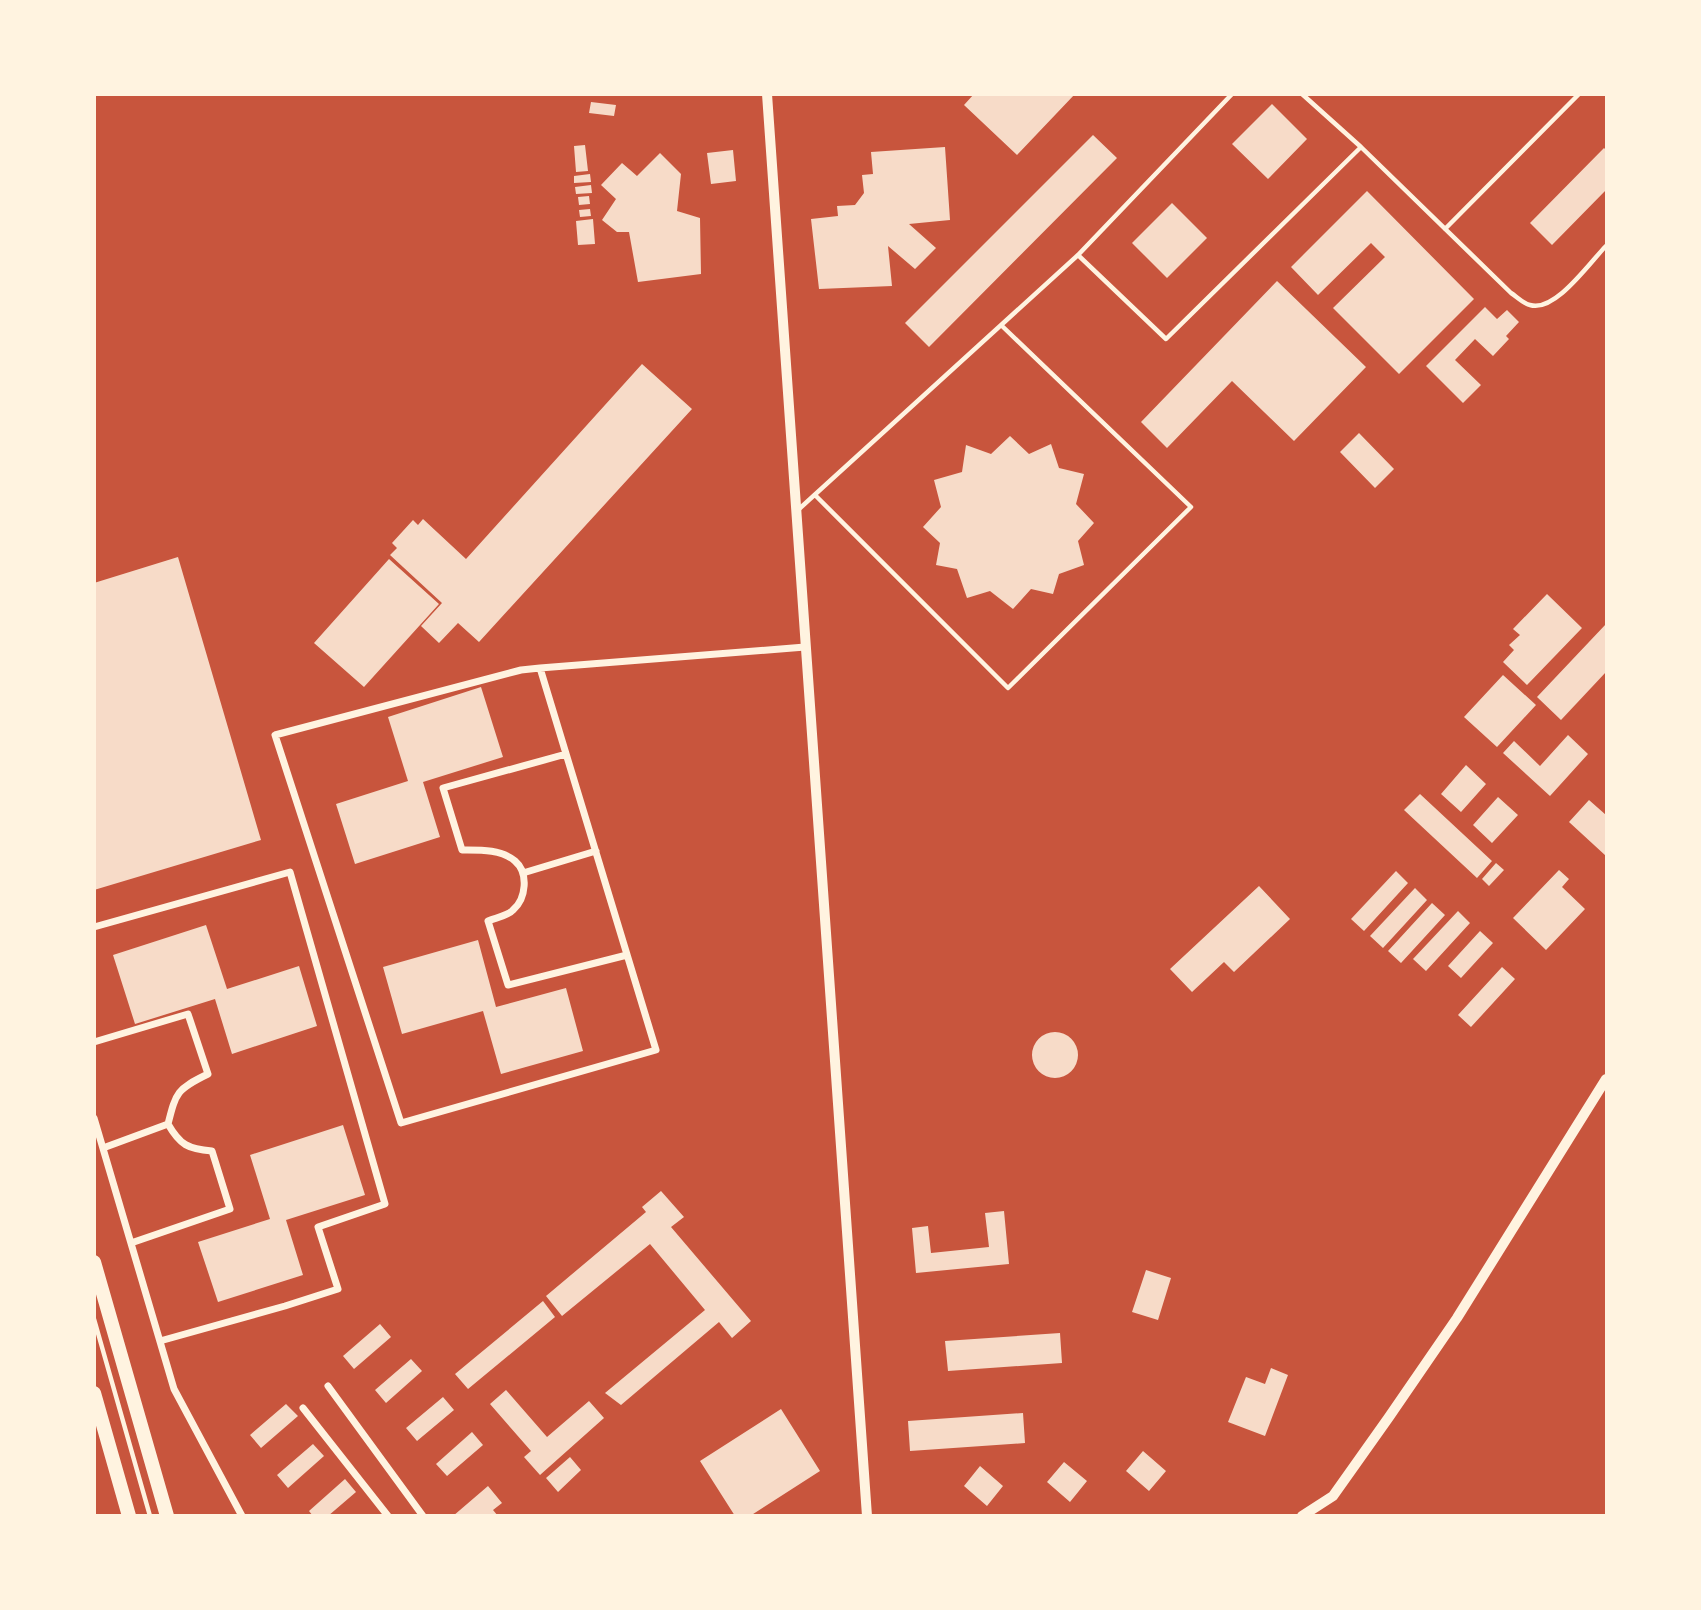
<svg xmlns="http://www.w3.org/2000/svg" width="1701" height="1610" font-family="Roboto,sans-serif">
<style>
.building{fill:#f7dbc8}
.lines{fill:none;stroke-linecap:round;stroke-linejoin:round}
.service{stroke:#fff3e0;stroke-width:4.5}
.minor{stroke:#fff3e0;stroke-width:7}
.tertiary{stroke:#fff3e0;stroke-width:10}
.primary{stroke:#fff3e0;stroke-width:14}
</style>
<rect width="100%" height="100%" fill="#c8553d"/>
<!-- building -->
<path class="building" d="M974,94H1075L1017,155L964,105Z
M591,102L616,105L614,116L589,113Z
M1272,104L1307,139L1268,179L1232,144Z
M1093,135L1117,158L929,347L905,323Z
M585,145L588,171L576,172L574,146Z
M945,147L950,220L909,224L936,248L915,269L888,246L892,286L819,289L811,219L838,216L837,206L855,205L864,193L862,175L873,174L871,152Z
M1604,148L1606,150V190L1552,245L1530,223Z
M733,150L736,181L711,184L707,153Z
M660,153L681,174L677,211L700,218L701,274L638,282L629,232H617L602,220L616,199L601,185L622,163L637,176Z
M590,174L591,182L574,183V176Z
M591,185L592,193L576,194L575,187Z
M1367,191L1474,299L1399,374L1333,308L1385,257L1371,243L1318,295L1291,267Z
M589,196L590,204L579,205L578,197Z
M1172,203L1207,238L1167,278L1132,243Z
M590,209L591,216L580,217L579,210Z
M593,219L595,244L578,245L576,221Z
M1277,281L1366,367L1294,441L1232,381L1167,448L1141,422Z
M1485,307L1497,319L1507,310L1519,322L1506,336L1509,339L1493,356L1475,339L1455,360L1481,385L1463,403L1426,366Z
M642,364L692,409L479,642L458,623L439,643L421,626L442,603L390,555L397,548L392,543L413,520L418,525L423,519L466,559Z
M1359,433L1394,469L1375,488L1340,452Z
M1010,436L1029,454L1051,444L1059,468L1084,474L1076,504L1094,523L1078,541L1084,565L1059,574L1053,594L1031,589L1013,609L990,591L967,598L957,569L936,565L940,543L923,527L941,507L934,480L962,472L966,445L991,454Z
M178,557L261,840L94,890V583Z
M389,559L439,604L364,687L314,643Z
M1547,594L1582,628L1527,685L1503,662L1514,650L1509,645L1520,635L1513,629Z
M1606,624V672L1561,720L1537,697Z
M1503,675L1536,705L1497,747L1464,717Z
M481,687L503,757L423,782L440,837L355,864L336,804L408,781L388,717Z
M1568,735L1588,754L1550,796L1503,753L1514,741L1540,766Z
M1466,765L1486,784L1461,812L1441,794Z
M1420,794L1492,861L1477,878L1404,810Z
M1498,797L1518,815L1492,843L1473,825Z
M1589,800L1606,815V856L1569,822Z
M1496,863L1504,870L1489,886L1482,879Z
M1559,870L1569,879L1562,887L1585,909L1546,950L1513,918Z
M1396,871L1408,883L1364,931L1351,919Z
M1259,886L1290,919L1234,972L1224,962L1192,992L1170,969Z
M1415,888L1427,900L1383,948L1370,936Z
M1432,903L1445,915L1401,963L1388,951Z
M1458,911L1470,923L1426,971L1413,959Z
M206,925L227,989L299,966L317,1026L232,1054L215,999L135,1024L113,955Z
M1480,931L1493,943L1461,978L1448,966Z
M478,940L496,1007L566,988L583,1051L501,1074L483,1011L402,1034L383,967Z
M1502,967L1515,979L1471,1027L1458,1015Z
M1032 1055a23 23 0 1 1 46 0a23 23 0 1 1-46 0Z
M343,1125L365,1195L286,1220L303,1275L218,1302L198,1242L270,1219L250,1155Z
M661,1191L684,1217L671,1227L751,1321L732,1338L719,1322L621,1405L605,1393L705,1310L650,1244L562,1316L546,1296L646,1212L642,1207Z
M1004,1211L1009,1264L916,1273L912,1228L928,1226L931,1253L989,1247L985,1213Z
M1146,1270L1171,1278L1158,1320L1132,1312Z
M543,1301L555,1317L468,1389L455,1374Z
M380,1324L391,1337L354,1369L343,1356Z
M1060,1333L1062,1363L948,1371L945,1341Z
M411,1359L422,1371L386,1403L375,1390Z
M1271,1368L1288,1375L1265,1436L1228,1422L1246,1377L1265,1384Z
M506,1390L547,1437L589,1401L604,1418L540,1475L524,1457L531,1451L490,1404Z
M443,1397L454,1410L417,1441L406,1428Z
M286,1404L298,1416L261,1448L250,1435Z
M781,1409L820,1471L750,1516H735L700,1461Z
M1023,1413L1025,1443L910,1451L908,1421Z
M472,1432L483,1445L447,1476L436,1464Z
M313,1444L324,1456L288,1488L277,1475Z
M1143,1451L1166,1471L1149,1491L1126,1471Z
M570,1457L581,1470L558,1492L546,1478Z
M1064,1462L1087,1481L1070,1502L1047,1482Z
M980,1466L1003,1486L987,1506L964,1486Z
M345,1479L356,1492L328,1516H313L309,1511Z
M488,1486L502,1503L493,1510L498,1516H453Z"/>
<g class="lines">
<!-- service -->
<path class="service" d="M1302,94L1361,147L1511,293C1516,296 1524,304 1530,305C1555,313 1590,262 1606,246
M1445,229L1579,94
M1078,255L1166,339L1361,147
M815,495L1008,688L1191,507L1001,325
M798,510L1078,255L1232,94
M94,1319L150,1516"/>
<!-- minor -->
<path class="minor" d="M540,668L656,1050L401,1123L275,735L521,670L540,668L805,647
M566,754L443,788L462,850C479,850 501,849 515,861C529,873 526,899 513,910C508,916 495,918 488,921L508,985L627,955
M523,873L596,851
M94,927L290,872L385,1204L318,1227L338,1289L285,1306L160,1341
M94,1042L188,1014L208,1074C177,1089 176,1092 168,1124C180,1145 188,1149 212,1151L230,1209L131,1243
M94,1118L174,1389L242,1516
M103,1148L168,1124
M328,1386L423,1516
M303,1408L388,1516"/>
<!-- tertiary -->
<path class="tertiary" d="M767,94L867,1516
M1302,1516L1333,1496L1389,1417L1457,1318L1606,1079"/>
<!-- primary -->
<path class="primary" d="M94,1262L167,1516
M94,1393L129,1516"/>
</g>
<!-- border -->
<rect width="1701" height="1610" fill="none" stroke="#fff3e0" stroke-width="192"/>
</svg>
